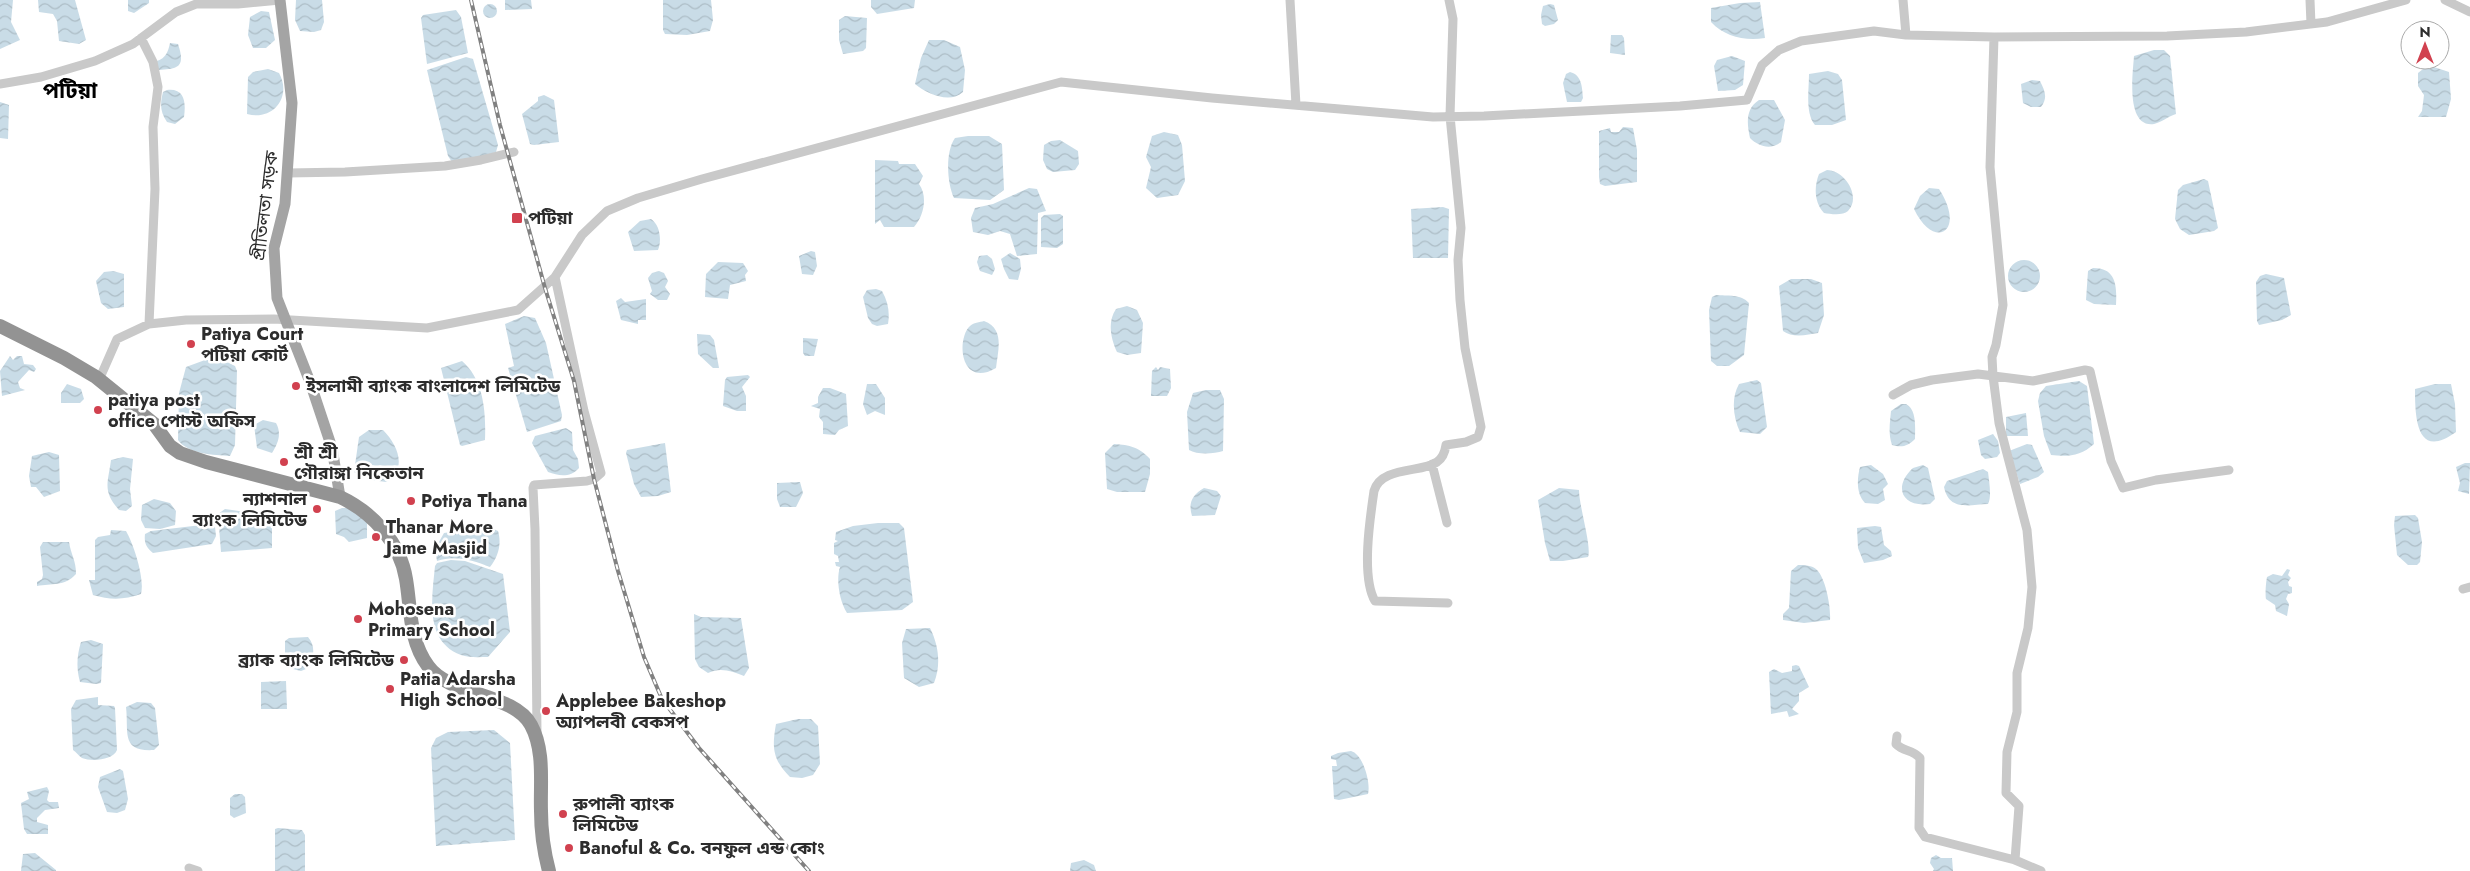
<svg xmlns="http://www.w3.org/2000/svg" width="2470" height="871" font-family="Jost,'Noto Sans Bengali',sans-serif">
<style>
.water{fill:url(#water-waves)}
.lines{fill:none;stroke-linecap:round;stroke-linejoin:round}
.minor{stroke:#c9c9c9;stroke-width:9}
.major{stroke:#a4a4a4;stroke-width:11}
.highway{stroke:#939393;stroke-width:14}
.rail-casing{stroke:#818181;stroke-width:4}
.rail{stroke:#fff;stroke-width:2;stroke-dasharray:5.5;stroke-linecap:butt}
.poi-dot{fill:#d1414f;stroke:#fff;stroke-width:2}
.labels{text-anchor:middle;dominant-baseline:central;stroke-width:5;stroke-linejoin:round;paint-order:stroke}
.street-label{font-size:18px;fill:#2c2c2c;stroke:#fff}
.poi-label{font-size:18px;font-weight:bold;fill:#2c2c2c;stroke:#fff;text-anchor:start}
.district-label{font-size:22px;font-weight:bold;fill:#000;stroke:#fff}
</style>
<defs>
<pattern id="water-waves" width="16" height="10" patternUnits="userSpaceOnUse" patternTransform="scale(1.25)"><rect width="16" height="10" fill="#c9dce7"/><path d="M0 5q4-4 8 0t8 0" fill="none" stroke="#adbdc6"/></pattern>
</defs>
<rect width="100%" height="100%" fill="#fff"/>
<!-- water -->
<path class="water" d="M0,0H13L11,22L20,40L0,49Z
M38,0H75L86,40L79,44L59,41L57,21L53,14L39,12Z
M128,0H149V3L134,13L128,11Z
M296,0H322L324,22L321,30L314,32L300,31L295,20Z
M505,0H531L532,9L505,10Z
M663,0H711L713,20L710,31L687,35L665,34L663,30Z
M871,0H915L914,8L877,14L871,7Z
M1760,2L1765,38C1745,41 1725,37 1711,22V8L1740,3Z
M483 11a7 7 0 1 1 14 0a7 7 0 1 1-14 0Z
M1550,4L1554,5L1558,20L1554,24L1545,26L1542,24L1541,15L1543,6Z
M456,10L461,17L468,53L427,64L421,18L423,15Z
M261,11L269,12L275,40L266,48H253L248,35L250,17Z
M845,16L867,18L866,48L863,51L843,54L839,40V20Z
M1611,35H1622L1624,38L1625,55L1610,53Z
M929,40H944L960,47L965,70L963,92C950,104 927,94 915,84L921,58Z
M170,43L178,44C186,68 178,69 156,70L157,61C166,58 168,52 170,43Z
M2154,50H2164L2170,56L2176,114C2169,116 2160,123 2154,124C2125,128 2133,72 2134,56Z
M1732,56L1745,61L1743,85L1735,90L1718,91L1714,66L1717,60Z
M466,57L473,59L498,145L496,152L479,158L452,162L448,156L427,70Z
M2428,65L2449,72L2451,99L2446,117H2418L2422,111L2424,95L2418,86V73Z
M268,69L279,73C292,96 274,121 247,114L248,77L253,72Z
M1828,71L1838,74L1842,80L1846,120L1832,125H1815C1805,113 1809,90 1809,74Z
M1570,72C1582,75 1582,87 1583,98L1581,102H1567L1563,83L1566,74Z
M2032,80L2040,81C2045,91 2048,98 2041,107H2031L2023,103L2021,84Z
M167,90C185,88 186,103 184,117L175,124L167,122C160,112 160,104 163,92Z
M544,95L554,100L559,142L534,145L530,144L522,114L538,101V97Z
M1759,100H1774L1785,120L1781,142C1771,150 1759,147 1750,138C1747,124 1745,109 1759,100Z
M0,102L9,105L8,139L0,138Z
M1623,127L1633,128L1637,150V182L1605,186L1600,184L1599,177V131L1610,128L1611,132H1619Z
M1164,132L1178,135L1182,145L1185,181L1178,195L1157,198L1146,188L1151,167L1146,157L1152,136Z
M968,136H989L1002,144L1004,190L990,200L954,198C947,183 945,152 955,138Z
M1060,140L1078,151L1079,164L1075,170L1053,172L1047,169L1043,160L1044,145L1051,141Z
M875,160L898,161L899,164H915L923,176L919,184C928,196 924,216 914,227H884L880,220L875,224Z
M1827,170C1844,170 1862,196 1848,211C1843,216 1830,214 1824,213C1814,202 1814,187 1819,174Z
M2204,179L2208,181L2218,228L2214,231L2189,235L2180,229L2175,219L2178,190L2183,185Z
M1029,188L1037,189L1046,211L1038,213L1037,254L1017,256L1010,234L1000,231L988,235L973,232L971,218L975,208L993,204Z
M1929,188L1939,189C1967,232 1934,251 1914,209L1920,196Z
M1443,207L1449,209L1448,258H1413L1411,209Z
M1060,214L1063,216V244L1057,248L1041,247V218L1044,215Z
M651,219C660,225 662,240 658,250L634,251L628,232L640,221Z
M811,251L815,252L817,266L813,275L802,274L799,256Z
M1010,253L1020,259L1021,269L1018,280L1009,279L1004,269L1001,259Z
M987,255L992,259L995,269L992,275L980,271L977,262L979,256Z
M2008 276a16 16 0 1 1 32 0a16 16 0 1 1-32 0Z
M718,262L743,263L748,271L745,275L746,281L730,285L728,299L705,297L706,274Z
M2093,268C2116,268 2117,285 2116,305L2094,304L2086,300L2088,271Z
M113,271L124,274V307L108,309L101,303L96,281L104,272Z
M659,271L664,273L668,281L665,287L670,294L667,300H658L650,294L652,291L648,278L652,273Z
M2266,274L2284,278L2291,315L2282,320L2259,325L2257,321L2256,282L2260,276Z
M1791,279H1811L1822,283L1824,315L1818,333C1807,335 1792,338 1783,331L1779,286Z
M876,289L882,291C888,302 890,312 888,324L877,326L872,324L868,318L863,297L867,290Z
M1716,295C1727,296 1741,294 1749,303L1744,355L1729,366H1717L1711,361L1709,310L1712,297Z
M621,298L625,302L646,299V320H638V324L621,320L616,301Z
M1127,306L1137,310L1143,323L1141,353L1127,355L1117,352C1111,339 1107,322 1116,309Z
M524,316L535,318L546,343L562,415L561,421L527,432L508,368L514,366L505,324Z
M984,321C1005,329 998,350 996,368C960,389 956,339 970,326C973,323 980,322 984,321Z
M697,334L710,335L714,340L719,368H713L698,354Z
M803,338L818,339L814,356H805L803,353Z
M10,356L13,360L17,356H22L24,364L33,365L36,369L34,372L29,370L18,382L20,388L25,390L2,396L0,371Z
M205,360H223L235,366L237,371L235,445L230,456C214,455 188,454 178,440L179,393L186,367Z
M462,361C484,380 486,412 485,440L462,446L460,445L441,368Z
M1156,367L1158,370L1160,367L1170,369L1171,388L1167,396H1151L1152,371Z
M748,375L750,377L742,387L746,396V411H737L723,406L725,380L727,377Z
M1757,380L1761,383L1767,427L1760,434L1740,432C1733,417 1731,398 1739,384Z
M2079,381L2087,386L2094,444C2081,456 2068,457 2051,455L2044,436L2038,401L2040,393L2046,386Z
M67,384L81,389L84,399L80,403H61V393Z
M867,384H876L885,398V415L875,411L867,415L863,404Z
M2435,384H2451L2455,404L2456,432C2416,461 2415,417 2415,389Z
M823,388H830L846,394L848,426L839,430L835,435L823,434V422L819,417L820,409L811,406L818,403V397Z
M1206,390H1220L1224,399L1223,451C1214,454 1197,455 1189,450L1187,412L1193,393Z
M1901,404H1906C1917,410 1915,427 1915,439C1908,446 1902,448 1892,445C1888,434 1890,422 1891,411Z
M2026,413L2028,436H2006V417Z
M263,420L276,423C282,434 278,443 272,453L257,448L254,425Z
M566,428L572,432L573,450L578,459L579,468C570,478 559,476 548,472L532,443L535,436Z
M369,430H383C398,445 408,469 386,482L372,480L354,472L359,437Z
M1993,434L1998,441L2000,453L1997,457L1985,459L1981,455L1978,440Z
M665,443L671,492L658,496L641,497L634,484L626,453L627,450Z
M1114,444C1130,445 1139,447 1150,459V474L1145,492H1117L1107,489L1105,453Z
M2027,444L2032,445L2044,472L2038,477L2020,484L2009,451Z
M49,452L59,455L60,491L44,497L36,487H31L29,476L32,456Z
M123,457L133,459L130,489L132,506L126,511L119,510C102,491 108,483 111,460Z
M2465,463H2470L2469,494L2458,491L2460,483L2456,467Z
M1871,465L1883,474L1888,484L1883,489L1885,500L1878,504L1865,503C1856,493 1857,479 1860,467Z
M1923,465L1928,468L1935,499L1930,504C1901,508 1893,486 1913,468Z
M1983,469L1988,472C1989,481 1992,496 1988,504C1968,505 1949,511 1944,487L1947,481Z
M800,482L803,493L796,507H780L777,499V483Z
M1204,488L1217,491L1221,496L1215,515L1192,516C1188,503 1192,495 1204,488Z
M1559,488L1579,490C1579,506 1592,547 1588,557L1563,561H1550L1545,543L1538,500Z
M154,499L170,503L176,511L175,525L160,529L145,528L141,520L142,505Z
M342,508H349L367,522V538L349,542L344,537L336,534L335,511Z
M225,509L272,516V548L221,552L218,514Z
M2415,515L2418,518L2422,542L2420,562L2417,565H2408L2397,555L2394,525L2395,516Z
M878,523H899L904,528L913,602L902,610L847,613C839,600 836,579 840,567L836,566L835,562H839L838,556L834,554V543L838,541L835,540L836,532L853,526Z
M210,524L215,527L216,536L212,544L153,553C146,547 144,543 145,534L151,531Z
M1875,526L1881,527L1884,545L1891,551L1892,556L1883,560L1864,563L1858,548L1857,528Z
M489,527L498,531C502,544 498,557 490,567C472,560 455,555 437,561L435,549L444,533Z
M111,530L126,531C134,545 145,579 141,594C124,600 110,600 93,595L89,580H95V540L98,537L110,535Z
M43,542H69C71,555 76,560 76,574C64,587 52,583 37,586V582L42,579L43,575L40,547Z
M451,560L465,561L503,574L510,632L488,657C480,657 469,658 461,655C424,641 432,598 435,566L437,563Z
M1798,565C1804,565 1812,565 1817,570C1826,579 1831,608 1830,620L1804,623L1783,620V614L1789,608L1791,571Z
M2287,569L2290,570L2288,575L2291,578L2288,582L2289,586L2292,587V593L2288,594L2286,599L2289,604L2287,616L2276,611L2275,605L2266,599C2265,594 2266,582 2267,577L2273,574L2282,576Z
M694,614L701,617L741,618L749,668L744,676C732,671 720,667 708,673L699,667L695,659Z
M930,628C939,646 941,665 934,683L919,687L904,678L902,643L906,629Z
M308,637C316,646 313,656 311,667L301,671L285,667V641L289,638Z
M91,640L103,644L101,683L96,684L80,682C76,668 77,655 81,642Z
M1796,665L1799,666L1809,687L1799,693V701L1792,709L1799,714L1789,717L1787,711L1771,714L1769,672L1774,669L1782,673L1792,671V666Z
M286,681L287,709H261V682Z
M98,697V705L114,706L115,708L117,750C113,760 92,762 82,758C79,756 76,752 73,750L71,709L76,700Z
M137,702L151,703L155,708L159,745L154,750C120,752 129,732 126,707Z
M798,719H811L818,726L820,764L813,775L802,778L790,777C772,759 772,747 776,724Z
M494,730L510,743L515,840L436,846L431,748L436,738L448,732Z
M1351,751C1363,754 1371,783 1368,794L1339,800L1334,799L1332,766H1337L1336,760L1331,759V756L1338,753Z
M120,769L123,771L128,799L125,810L117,813L107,812L98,787L100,777Z
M47,787L49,791L47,800L49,802H58L59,808L45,810L37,818V822L48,825V834H27L24,829L21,803L29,799L27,792Z
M235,794H242L245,797L246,813L234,818L230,815V798Z
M278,828L302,830L305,835V871H275V829Z
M35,853L56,870V871H21L23,854Z
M1936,855L1941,858H1952L1953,871H1933L1934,869L1930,863L1931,858Z
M1084,860L1094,865L1096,871H1070L1071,863Z"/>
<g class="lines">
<!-- minor -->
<path class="minor" d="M1290,0L1296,105
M1903,0L1906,35
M2310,0L2311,24
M2445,0L2470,12
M1994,37L1990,167L2003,305L1996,345L1992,357L1993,376L1999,423L2027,530L2032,587L2028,628L2017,673V712L2007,752L2006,793L2019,806L2015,860L2041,871
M141,38L153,62L158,87L153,127L155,189L149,324
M0,84L41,77L95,61L133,44L176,12L196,4H238L280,0
M288,173L345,172L445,166L481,160L514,152
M99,380L117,339L149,324L186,320L274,319L427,328L518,310L555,277L582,235L607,211L638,198L702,179L1061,82L1212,98L1433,117L1484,116L1680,106L1747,100L1762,65L1779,50L1801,41L1874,31L1906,35L1994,37L2167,36L2246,32L2327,22L2406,0
M1893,395L1911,385L1932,380L1978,374L2033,381L2085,370L2090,371L2111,461L2123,488L2156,480L2229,470
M1432,464L1447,523
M2463,589L2470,587
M1448,603L1375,601C1361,577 1370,518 1374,491C1381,466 1422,473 1437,462C1443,458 1445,452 1446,445L1466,442L1478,437L1481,427L1465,348L1460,300L1458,260L1461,228L1450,116L1453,19L1449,0
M537,734L535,529L533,488L534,485L587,481L594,479L601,473L584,411L555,277
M1897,736L1896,744C1904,752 1912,749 1920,758L1919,828L1925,837L2015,860
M189,868L198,871"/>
<!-- major -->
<path class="major" d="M280,0L292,103L285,204L274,248L277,298L310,382L332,448L340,497"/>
<!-- highway -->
<path class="highway" d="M0,326L64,358L96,377L154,424L170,446L180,453L206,462L340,497C372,512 400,542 406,579C411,608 409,641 428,666C449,696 514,693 531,725C545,751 540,783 541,811C541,831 544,852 549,871"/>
<defs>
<path id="rail" d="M471,0L500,125L545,288L574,381L594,479L618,571L644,657L662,699L699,748L809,871"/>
</defs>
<!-- rail casing -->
<use href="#rail" class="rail-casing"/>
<!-- rail -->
<use href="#rail" class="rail"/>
</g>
<!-- markers -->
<g class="poi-dot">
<rect x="511" y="212" width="12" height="12" rx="2.5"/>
<circle cx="191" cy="344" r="5"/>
<circle cx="296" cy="386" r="5"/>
<circle cx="98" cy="410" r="5"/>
<circle cx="284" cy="462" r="5"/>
<circle cx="411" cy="501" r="5"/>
<circle cx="317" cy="509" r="5"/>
<circle cx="376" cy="537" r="5"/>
<circle cx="358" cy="619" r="5"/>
<circle cx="404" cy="660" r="5"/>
<circle cx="390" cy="689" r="5"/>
<circle cx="546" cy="711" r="5"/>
<circle cx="563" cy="814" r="5"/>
<circle cx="569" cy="848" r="5"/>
</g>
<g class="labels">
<!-- street labels -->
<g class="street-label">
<text transform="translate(265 206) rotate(-83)">প্রীতিলতা সড়ক</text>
</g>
<!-- poi labels -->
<g class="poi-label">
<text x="528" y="218">পটিয়া</text>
<text x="201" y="334">Patiya Court<tspan x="201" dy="21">পটিয়া কোর্ট</tspan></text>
<text x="306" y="386">ইসলামী ব্যাংক বাংলাদেশ লিমিটেড</text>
<text x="108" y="400">patiya post<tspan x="108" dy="21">office পোস্ট অফিস</tspan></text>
<text x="294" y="452">শ্রী শ্রী<tspan x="294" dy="21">গৌরাঙ্গা নিকেতান</tspan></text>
<text x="307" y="499" text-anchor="end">ন্যাশনাল<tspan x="307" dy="21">ব্যাংক লিমিটেড</tspan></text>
<text x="421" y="501">Potiya Thana</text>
<text x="386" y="527">Thanar More<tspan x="386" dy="21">Jame Masjid</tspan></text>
<text x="368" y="609">Mohosena<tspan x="368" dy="21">Primary School</tspan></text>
<text x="394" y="660" text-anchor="end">ব্র্যাক ব্যাংক লিমিটেড</text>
<text x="400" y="679">Patia Adarsha<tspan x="400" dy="21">High School</tspan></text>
<text x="556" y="701">Applebee Bakeshop<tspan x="556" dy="21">অ্যাপলবী বেকসপ</tspan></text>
<text x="573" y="804">রুপালী ব্যাংক<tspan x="573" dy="21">লিমিটেড</tspan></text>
<text x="579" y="848">Banoful &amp; Co. বনফুল এন্ড কোং</text>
</g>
<!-- district labels -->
<g class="district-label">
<text x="70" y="90">পটিয়া</text>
</g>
</g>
<!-- north arrow -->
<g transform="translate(2425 45)"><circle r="24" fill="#ffffff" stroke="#ababab"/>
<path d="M0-4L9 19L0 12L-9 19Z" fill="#d1414f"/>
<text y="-8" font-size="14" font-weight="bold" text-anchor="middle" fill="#2c2c2c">N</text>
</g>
</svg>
